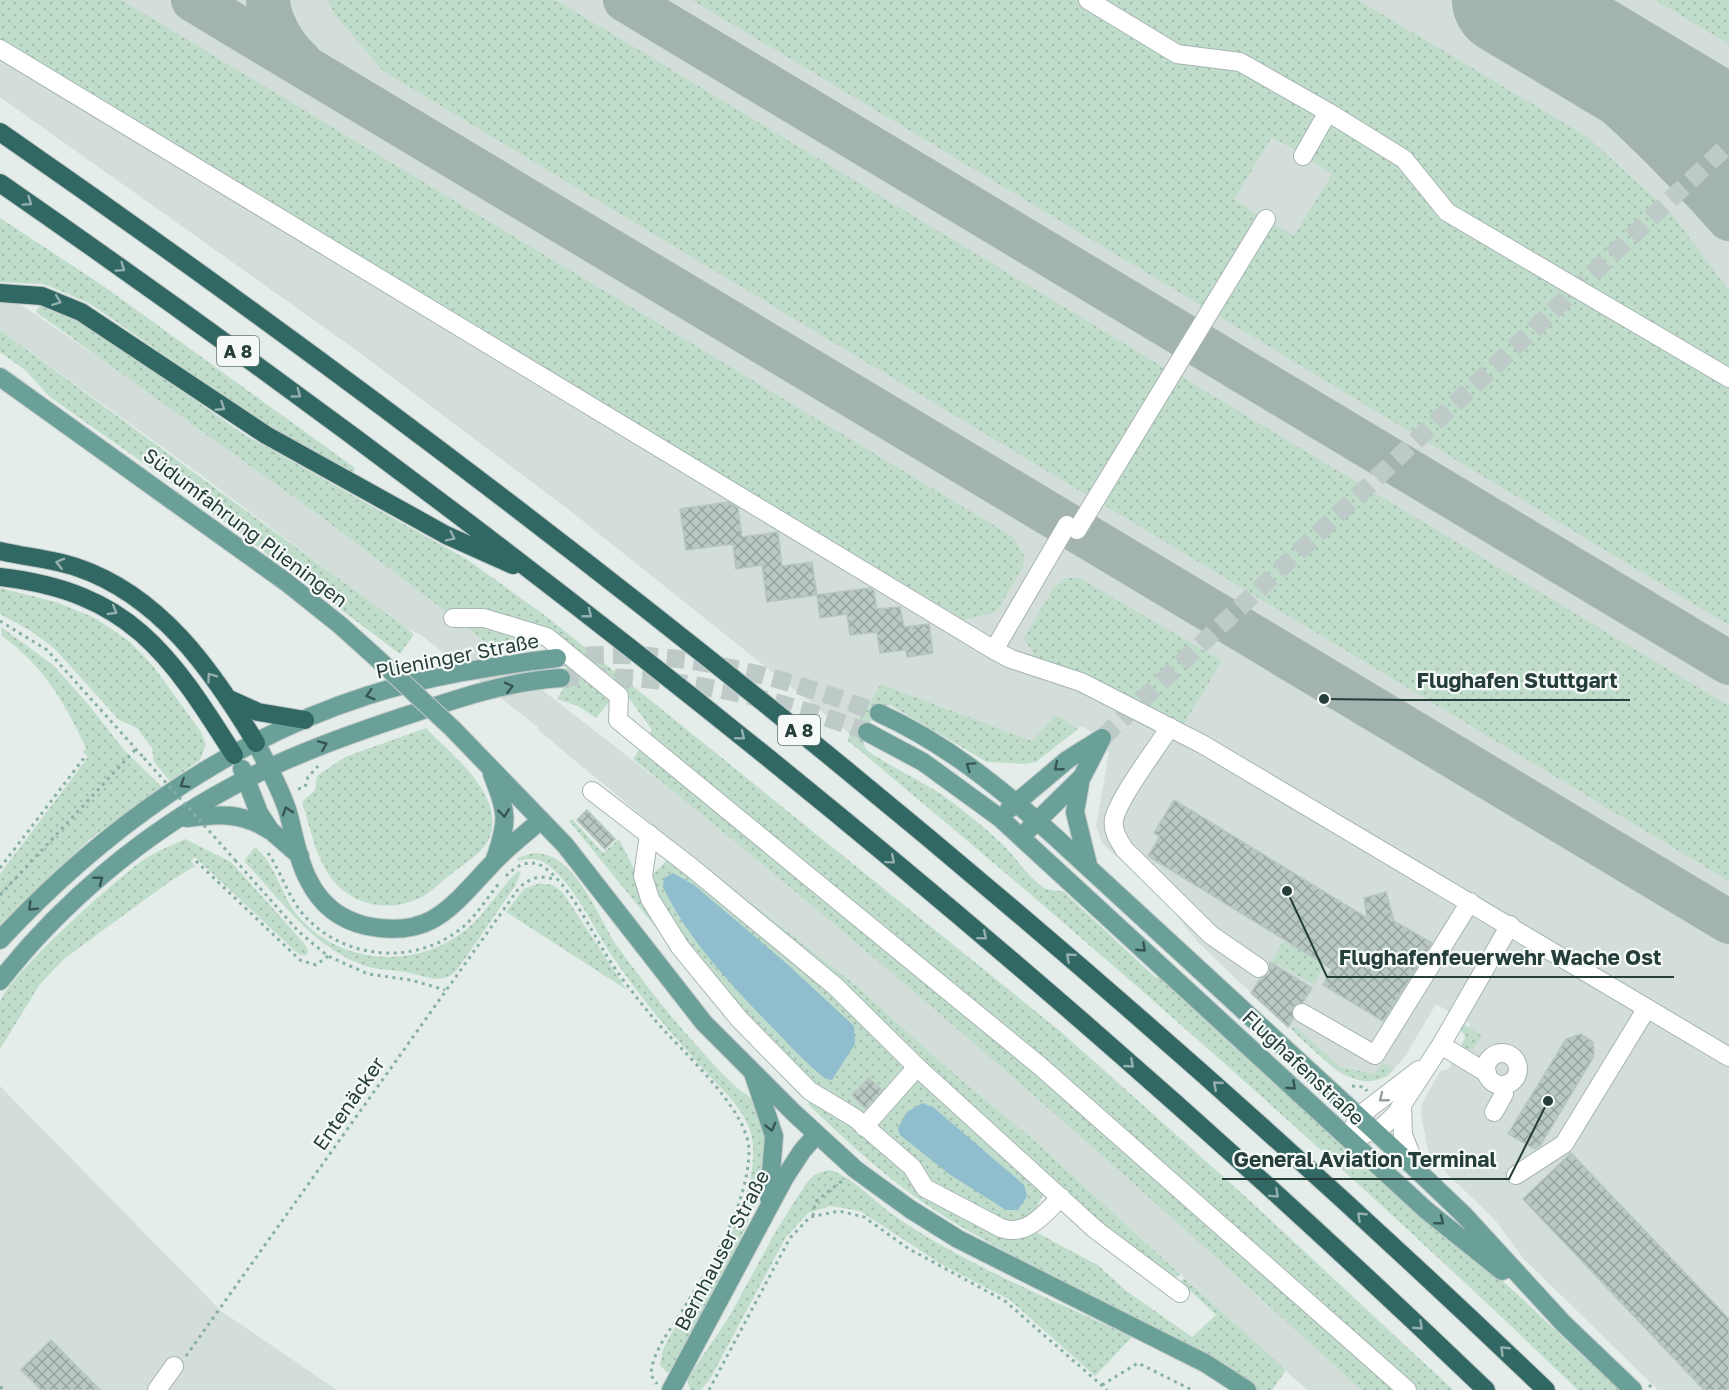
<svg xmlns="http://www.w3.org/2000/svg" width="1729" height="1390" font-family="'Golos Text',sans-serif">
<style>
.built{fill:#d3ddd9}
.grass{fill:url(#grass-dots)}
.water{fill:#90bece}
.lines{fill:none;stroke-linecap:round;stroke-linejoin:round}
.taxiway{stroke:#a2b3b0;stroke-width:44}
.runway{stroke:#a2b3b0;stroke-width:110}
.building{fill:url(#building-cross-hatch);stroke:#b7c6c1;stroke-width:1.5}
.major-tunnel{stroke:#becac7;stroke-width:18;stroke-dasharray:18 9;stroke-linecap:butt}
.minor-casing{stroke:#a7b5b2;stroke-width:20}
.major-casing{stroke:#c2c9c8;stroke-width:20}
.highway-casing{stroke:#c2c9c8;stroke-width:20}
.path{stroke:#87afa6;stroke-width:3;stroke-dasharray:3 4.5;stroke-linecap:butt}
.minor{stroke:#fff;stroke-width:18}
.major{stroke:#6ba098;stroke-width:18}
.highway{stroke:#326863;stroke-width:18}
.major-bridge-casing{stroke:#c2c9c8;stroke-width:20;stroke-linecap:butt}
.path-bridge{stroke:#87afa6;stroke-width:3;stroke-dasharray:3 4.5;stroke-linecap:butt}
.major-bridge{stroke:#6ba098;stroke-width:18}
.oneway{stroke:#94b0ae}
.oneway2{stroke:#365652}
.oneway3{stroke:#929e9c}
.labels{text-anchor:middle;dominant-baseline:central;stroke-width:4.5;stroke-linejoin:round;paint-order:stroke}
.shield{fill:#f5f9f8;stroke:#637673;stroke-width:1.5}
.shield-label{font-size:18px;font-weight:bold;fill:#253e3a}
.street-label{font-size:20px;fill:#253e3a;stroke:#f5f9f8}
.leader{fill:none;stroke:#253e3a;stroke-width:2}
.callout-dot{fill:#253e3a;stroke:#f5f9f8;stroke-width:2}
.callout-label{font-size:21px;text-anchor:middle;font-weight:bold;fill:#253e3a;stroke:#f5f9f8;stroke-width:4.5;stroke-linejoin:round;paint-order:stroke}
</style>
<defs>
<pattern id="grass-dots" width="8" height="8" patternUnits="userSpaceOnUse" patternTransform="scale(1.5)"><rect width="8" height="8" fill="#bfddca"/><path d="M2 2h.1M6 6h.1" fill="none" stroke="#a4bfae" stroke-width="1.8" stroke-linecap="round"/></pattern>
<pattern id="building-cross-hatch" width="8" height="8" patternUnits="userSpaceOnUse" patternTransform="scale(1.5)"><rect width="8" height="8" fill="#bac8c3"/><path d="M0 0l8 8M0 8l8-8" fill="none" stroke="#97a49f"/></pattern>
</defs>
<rect width="100%" height="100%" fill="#e4edea"/>
<!-- built -->
<path class="built" d="M0,0H1729V1390H1658L1523,1258L1495,1220L1432,1159L1428,1150L1421,1113L1422,1104L1440,1071L1448,1069L1457,1055L1470,1024L1436,1004L1404,1058L1387,1077L1370,1081L1346,1076L1337,1071L1233,976L1196,940L1168,904L1102,843L1096,826L1109,753L1102,738L1084,727L1067,728L1032,741L881,684L851,735L569,510L356,350L0,97Z
M0,291L124,374L323,518L492,647V651L684,800L872,954L1021,1082L1191,1233L1361,1390H1307L1036,1142L945,1066L858,987L659,830L538,730L539,728L421,635L403,627L201,475L0,330Z
M0,1086L221,1311L337,1390H0Z"/>
<!-- grass -->
<path class="grass" d="M0,0H121L1013,537L1025,558L1021,571L996,612L964,620L0,42Z
M328,0H556L1168,370L1092,498L383,71L335,15Z
M692,0H1079L1175,58L1240,67L1324,114L1302,154L1272,137L1234,199L1264,219L1207,309Z
M1096,0H1358L1586,136L1671,213L1729,291V373L1450,207L1408,153L1241,57L1178,50Z
M1655,0H1729V44Z
M1328,116L1400,162L1446,218L1729,383V625L1212,312L1267,220L1294,236L1332,174L1305,156Z
M0,218L102,285L355,468L352,476L306,451L190,378L173,361L89,303L44,284L0,282Z
M40,305L79,321L99,333L245,435L468,560L551,620L1060,1031L1247,1198L1453,1390H1361C1125,1172 884,960 633,759L652,730L629,698L619,690L596,718L578,706L557,699C568,684 569,667 559,650L531,641L492,647L323,518L36,312Z
M0,330L414,634L400,654L187,494L50,397L25,370L0,352Z
M1177,374L1729,706V881L1099,502Z
M1066,578H1079L1222,661L1183,725L1088,677L1035,657L1024,638L1054,587Z
M0,588L56,602L95,618L129,641L154,667L201,732L206,744L200,760L170,781L154,762L152,748L137,728L119,720L55,649L31,631L0,614Z
M1,627L53,665L88,704L124,750L162,787L90,839L0,925V874L88,757L83,752L86,748C65,703 43,665 2,636Z
M881,684L1032,741L1055,716L1060,717L1078,729L1036,762L1026,764L987,762L890,705C876,712 857,732 866,749C870,755 929,786 941,794C963,810 985,827 1004,846C1017,859 1030,880 1046,889C1050,891 1059,890 1064,892L1156,978L1159,976L1515,1292L1619,1390H1578C1343,1164 1098,948 847,740Z
M426,728C448,751 483,778 491,810C498,843 478,854 455,871C445,878 437,887 427,894C398,912 362,909 338,886C317,865 311,830 302,802L315,790L317,776L345,757Z
M572,819L603,853L619,839L634,869L653,873L663,865L675,843L858,987L945,1066L1036,1142L1180,1274L1175,1278L1118,1240L1055,1182C1038,1196 1041,1204 1029,1220L1036,1232L1099,1266L1125,1290L1192,1337L1216,1315L1181,1282L1184,1278L1286,1370L1272,1390H1258C1155,1319 1037,1277 933,1209C887,1179 847,1142 808,1104L818,1090L742,1013L675,930L661,934L569,821Z
M185,839L231,862L303,942L308,950L307,955H301L295,951L195,857L191,861L195,866L169,882L65,958L40,984L0,1049C0,1035 0,1017 0,1003C5,978 122,873 148,857C159,850 173,845 185,839Z
M255,847C276,864 281,896 298,916C341,966 417,970 467,929C487,912 499,889 518,871L521,872L515,886L457,970C442,985 428,977 410,973C396,969 383,971 369,967C314,950 282,901 244,861Z
M533,853C578,852 598,921 620,950C645,984 671,1018 700,1049C711,1062 722,1074 734,1085C741,1092 750,1096 755,1103C760,1111 765,1128 767,1137C775,1199 698,1315 671,1371L667,1373L660,1365L663,1350C692,1288 757,1219 753,1145C751,1115 726,1094 708,1074C674,1037 641,999 613,957C592,926 578,890 548,865C539,858 529,858 518,861L517,858Z
M540,883L553,885L563,893L627,990L506,912L524,889Z
M1284,940L1325,964L1314,985L1272,961Z
M1464,1024L1482,1036L1472,1050L1464,1048L1462,1044L1466,1037L1460,1029Z
M1291,1027L1298,1029L1340,1067L1374,1074L1383,1063L1394,1069C1365,1099 1332,1067 1309,1046C1303,1040 1292,1032 1291,1027Z
M828,1170C848,1173 875,1202 892,1214C966,1266 1050,1298 1132,1337L1095,1376L1010,1300L941,1264L860,1211L831,1206L808,1213L786,1237L710,1379L701,1390H690L687,1379L729,1317L776,1231L807,1182L814,1175Z"/>
<!-- water -->
<path class="water" d="M673,873L694,885L786,963L854,1026L855,1044L832,1080L826,1079C804,1062 786,1041 766,1021C727,980 688,939 663,887L664,878Z
M922,1103L933,1107L1024,1185L1027,1196L1018,1210H1006L949,1174L900,1135L898,1128L907,1112Z"/>
<g class="lines">
<!-- taxiway -->
<path class="taxiway" d="M193,0L1729,922
M268,0C269,21 284,47 300,61
M625,0L1729,663
M1494,0C1579,66 1658,138 1729,219"/>
<!-- runway -->
<path class="runway" d="M1507,0L1729,133"/>
</g>
<!-- building -->
<path class="building" d="M728,502L738,508L742,537L778,532L782,566L812,562L817,595L767,602L762,565L736,569L733,544L686,550L680,509Z
M870,588L874,591L877,609L900,607L904,627L929,624L933,653L907,657L906,650L880,653L877,632L850,635L847,614L820,618L817,595Z
M1174,800L1367,918L1364,898L1386,892L1394,921L1432,943L1383,1021L1323,985L1332,969L1148,856L1160,836L1154,833Z
M587,810L615,839L605,849L577,820Z
M1270,962L1312,988L1303,1002L1293,1007V1019L1288,1027L1251,993L1260,979L1269,974Z
M1581,1034L1593,1042L1594,1056L1540,1146L1535,1149L1508,1134L1566,1039Z
M869,1078L882,1090L865,1108L852,1095Z
M1571,1153L1729,1319V1390H1704L1523,1199Z
M51,1340L100,1390H41L21,1370Z"/>
<g class="lines">
<!-- major-tunnel -->
<path class="major-tunnel" d="M559,658C668,645 776,674 879,713
M561,678C666,672 768,695 867,732
M1102,738L1729,144"/>
<defs>
<path id="minor" d="M1088,0L1177,54L1240,62L1328,112L1404,159L1447,212L1729,378
M0,49L994,650L1011,659L1081,682L1202,744L1729,1057
M1303,156L1328,112
M1077,530L1266,219
M453,618H484L547,637L619,696L618,720L1040,1066L1407,1390
M994,650L1067,525
M1170,727C1156,749 1120,796 1114,819C1112,831 1119,840 1124,849L1211,935L1259,968
M592,791L691,867L835,986L917,1067L1096,1230L1180,1293
M649,834L643,876L650,899L680,947L740,1020L810,1091L855,1118L912,1167L925,1188L1001,1228C1027,1237 1044,1214 1061,1197
M1302,1013L1375,1055L1470,902
M1441,1045L1487,1073
M1486 1069a16 16 0 1 1 32 0a16 16 0 1 1-32 0Z
M1402,1105L1403,1135L1417,1170
M1494,1112L1504,1094L1501,1085
M864,1127L917,1067
M1353,1128L1359,1116L1419,1070
M1350,1139L1380,1129L1396,1114L1441,1045L1510,925
M1516,1175L1564,1144L1647,1008
M157,1390L174,1366"/>
<path id="major" d="M0,377L286,582L340,625L380,661
M879,713C945,743 999,787 1053,835L1417,1170L1464,1215L1563,1323L1633,1390
M453,729L565,845L704,1023L794,1113L855,1169L910,1209L958,1239L1205,1363L1247,1390
M867,732L923,762L1000,818L1426,1210L1502,1271
M256,743C267,764 279,786 287,809C294,832 297,858 308,879C320,904 340,920 367,926C431,939 451,907 490,866C505,849 524,835 541,820
M242,769L259,813L270,830L300,856
M492,774C507,813 509,819 495,859
M1081,778L1075,812L1088,865
M1009,809L1067,760L1102,738
M187,818C218,814 242,812 269,830
M1029,829L1082,777L1102,738
M0,940C100,832 224,742 366,696C428,676 492,666 557,658
M0,981C61,903 143,834 231,787C288,756 350,734 411,714C459,698 510,681 561,678
M754,1076L774,1136L769,1198
M671,1390L785,1177L802,1151L816,1135"/>
<path id="highway" d="M0,132C547,511 1065,929 1546,1390
M0,183C525,547 1025,947 1486,1390
M0,293L42,296L81,312L266,435L446,535L513,565
M0,551C25,557 52,559 76,567C160,595 212,670 256,743
M0,577C129,592 169,652 234,755
M227,698L258,712L305,720"/>
</defs>
<!-- minor casing -->
<use href="#minor" class="minor-casing"/>
<!-- major casing -->
<use href="#major" class="major-casing"/>
<!-- highway casing -->
<use href="#highway" class="highway-casing"/>
<!-- path -->
<path class="path" d="M0,621L47,650L144,758
M298,789L305,787L308,777L318,766
M268,853C281,872 287,894 302,913C342,960 415,967 463,927C478,914 488,896 501,881
M235,860L299,932L328,956L368,974L411,980L445,990
M196,861L300,960L316,965L328,956
M0,868L84,758
M506,876C515,867 528,858 542,866C567,881 590,928 605,953C619,976 637,998 654,1019C681,1051 751,1111 749,1153C747,1206 713,1262 685,1306C673,1327 652,1350 651,1375L657,1384
M0,895L136,749
M1352,1086L1364,1087L1367,1091
M813,1216L815,1202L843,1180
M186,1356L519,888C529,878 542,874 555,880
M1102,1385L1138,1363L1192,1390
M1649,1385L1654,1390
M0,1387L6,1390
M709,1390L790,1238L810,1217L839,1211L864,1217L909,1249L1005,1301L1107,1390"/>
<!-- minor -->
<use href="#minor" class="minor"/>
<!-- major -->
<use href="#major" class="major"/>
<!-- highway -->
<use href="#highway" class="highway"/>
<defs>
<path id="major-bridge" d="M380,661L453,729"/>
</defs>
<!-- major-bridge casing -->
<use href="#major-bridge" class="major-bridge-casing"/>
<!-- path-bridge -->
<path class="path-bridge" d="M144,758L235,860"/>
<!-- major-bridge -->
<use href="#major-bridge" class="major-bridge"/>
</g>
<!-- one-way arrows -->
<defs><path id="oneway-chevron" d="M-2-3.5L2.5 0L-2 3.5" fill="none" stroke-width="1.6" stroke-linecap="round" stroke-linejoin="round" transform="scale(1.5)"/></defs>
<g class="oneway">
<use href="#oneway-chevron" transform="translate(28 202) rotate(35)"/>
<use href="#oneway-chevron" transform="translate(121 268) rotate(35)"/>
<use href="#oneway-chevron" transform="translate(57 301) rotate(21)"/>
<use href="#oneway-chevron" transform="translate(297 394) rotate(36)"/>
<use href="#oneway-chevron" transform="translate(221 407) rotate(33)"/>
<use href="#oneway-chevron" transform="translate(451 537) rotate(26)"/>
<use href="#oneway-chevron" transform="translate(60 563) rotate(-166)"/>
<use href="#oneway-chevron" transform="translate(113 611) rotate(31)"/>
<use href="#oneway-chevron" transform="translate(588 614) rotate(38)"/>
<use href="#oneway-chevron" transform="translate(211 677) rotate(-125)"/>
<use href="#oneway-chevron" transform="translate(741 736) rotate(39)"/>
<use href="#oneway-chevron" transform="translate(891 860) rotate(40)"/>
<use href="#oneway-chevron" transform="translate(983 936) rotate(40)"/>
<use href="#oneway-chevron" transform="translate(1070 957) rotate(-139)"/>
<use href="#oneway-chevron" transform="translate(1130 1064) rotate(41)"/>
<use href="#oneway-chevron" transform="translate(1217 1085) rotate(-139)"/>
<use href="#oneway-chevron" transform="translate(1275 1194) rotate(43)"/>
<use href="#oneway-chevron" transform="translate(1361 1216) rotate(-137)"/>
<use href="#oneway-chevron" transform="translate(1419 1326) rotate(43)"/>
<use href="#oneway-chevron" transform="translate(1504 1350) rotate(-136)"/>
</g>
<g class="oneway2">
<use href="#oneway-chevron" transform="translate(509 687) rotate(-14)"/>
<use href="#oneway-chevron" transform="translate(370 695) rotate(163)"/>
<use href="#oneway-chevron" transform="translate(323 745) rotate(-23)"/>
<use href="#oneway-chevron" transform="translate(970 766) rotate(-145)"/>
<use href="#oneway-chevron" transform="translate(1058 767) rotate(141)"/>
<use href="#oneway-chevron" transform="translate(184 784) rotate(148)"/>
<use href="#oneway-chevron" transform="translate(287 811) rotate(-108)"/>
<use href="#oneway-chevron" transform="translate(504 813) rotate(83)"/>
<use href="#oneway-chevron" transform="translate(99 880) rotate(-39)"/>
<use href="#oneway-chevron" transform="translate(32 907) rotate(135)"/>
<use href="#oneway-chevron" transform="translate(1142 948) rotate(43)"/>
<use href="#oneway-chevron" transform="translate(1292 1086) rotate(43)"/>
<use href="#oneway-chevron" transform="translate(771 1127) rotate(76)"/>
<use href="#oneway-chevron" transform="translate(1440 1221) rotate(39)"/>
</g>
<use class="oneway3" href="#oneway-chevron" transform="translate(1383 1098) rotate(141)"/>
<g class="labels">
<!-- shield labels -->
<g class="shield">
<rect x="217" y="336" width="42" height="30" rx="4.5"/>
<rect x="778" y="715" width="42" height="30" rx="4.5"/>
</g>
<g class="shield-label">
<text x="238" y="351">A 8</text>
<text x="799" y="730">A 8</text>
</g>
<!-- street labels -->
<g class="street-label">
<text transform="translate(246 527) rotate(37)">Südumfahrung Plieningen</text>
<text transform="translate(457 655) rotate(-11)">Plieninger Straße</text>
<text transform="translate(1304 1067) rotate(43)">Flughafenstraße</text>
<text transform="translate(348 1103) rotate(-55)">Entenäcker</text>
<text transform="translate(721 1250) rotate(-62)">Bernhauser Straße</text>
</g>
</g>
<!-- callouts -->
<path class="leader" d="M1324 699L1404 700H1630M1287 891L1327 977H1674M1548 1101L1509 1179H1222"/>
<g class="callout-dot">
<circle cx="1324" cy="699" r="6"/>
<circle cx="1287" cy="891" r="6"/>
<circle cx="1548" cy="1101" r="6"/>
</g>
<g class="callout-label">
<text x="1517" y="688">Flughafen Stuttgart</text>
<text x="1500" y="965">Flughafenfeuerwehr Wache Ost</text>
<text x="1365" y="1167">General Aviation Terminal</text>
</g>
</svg>
